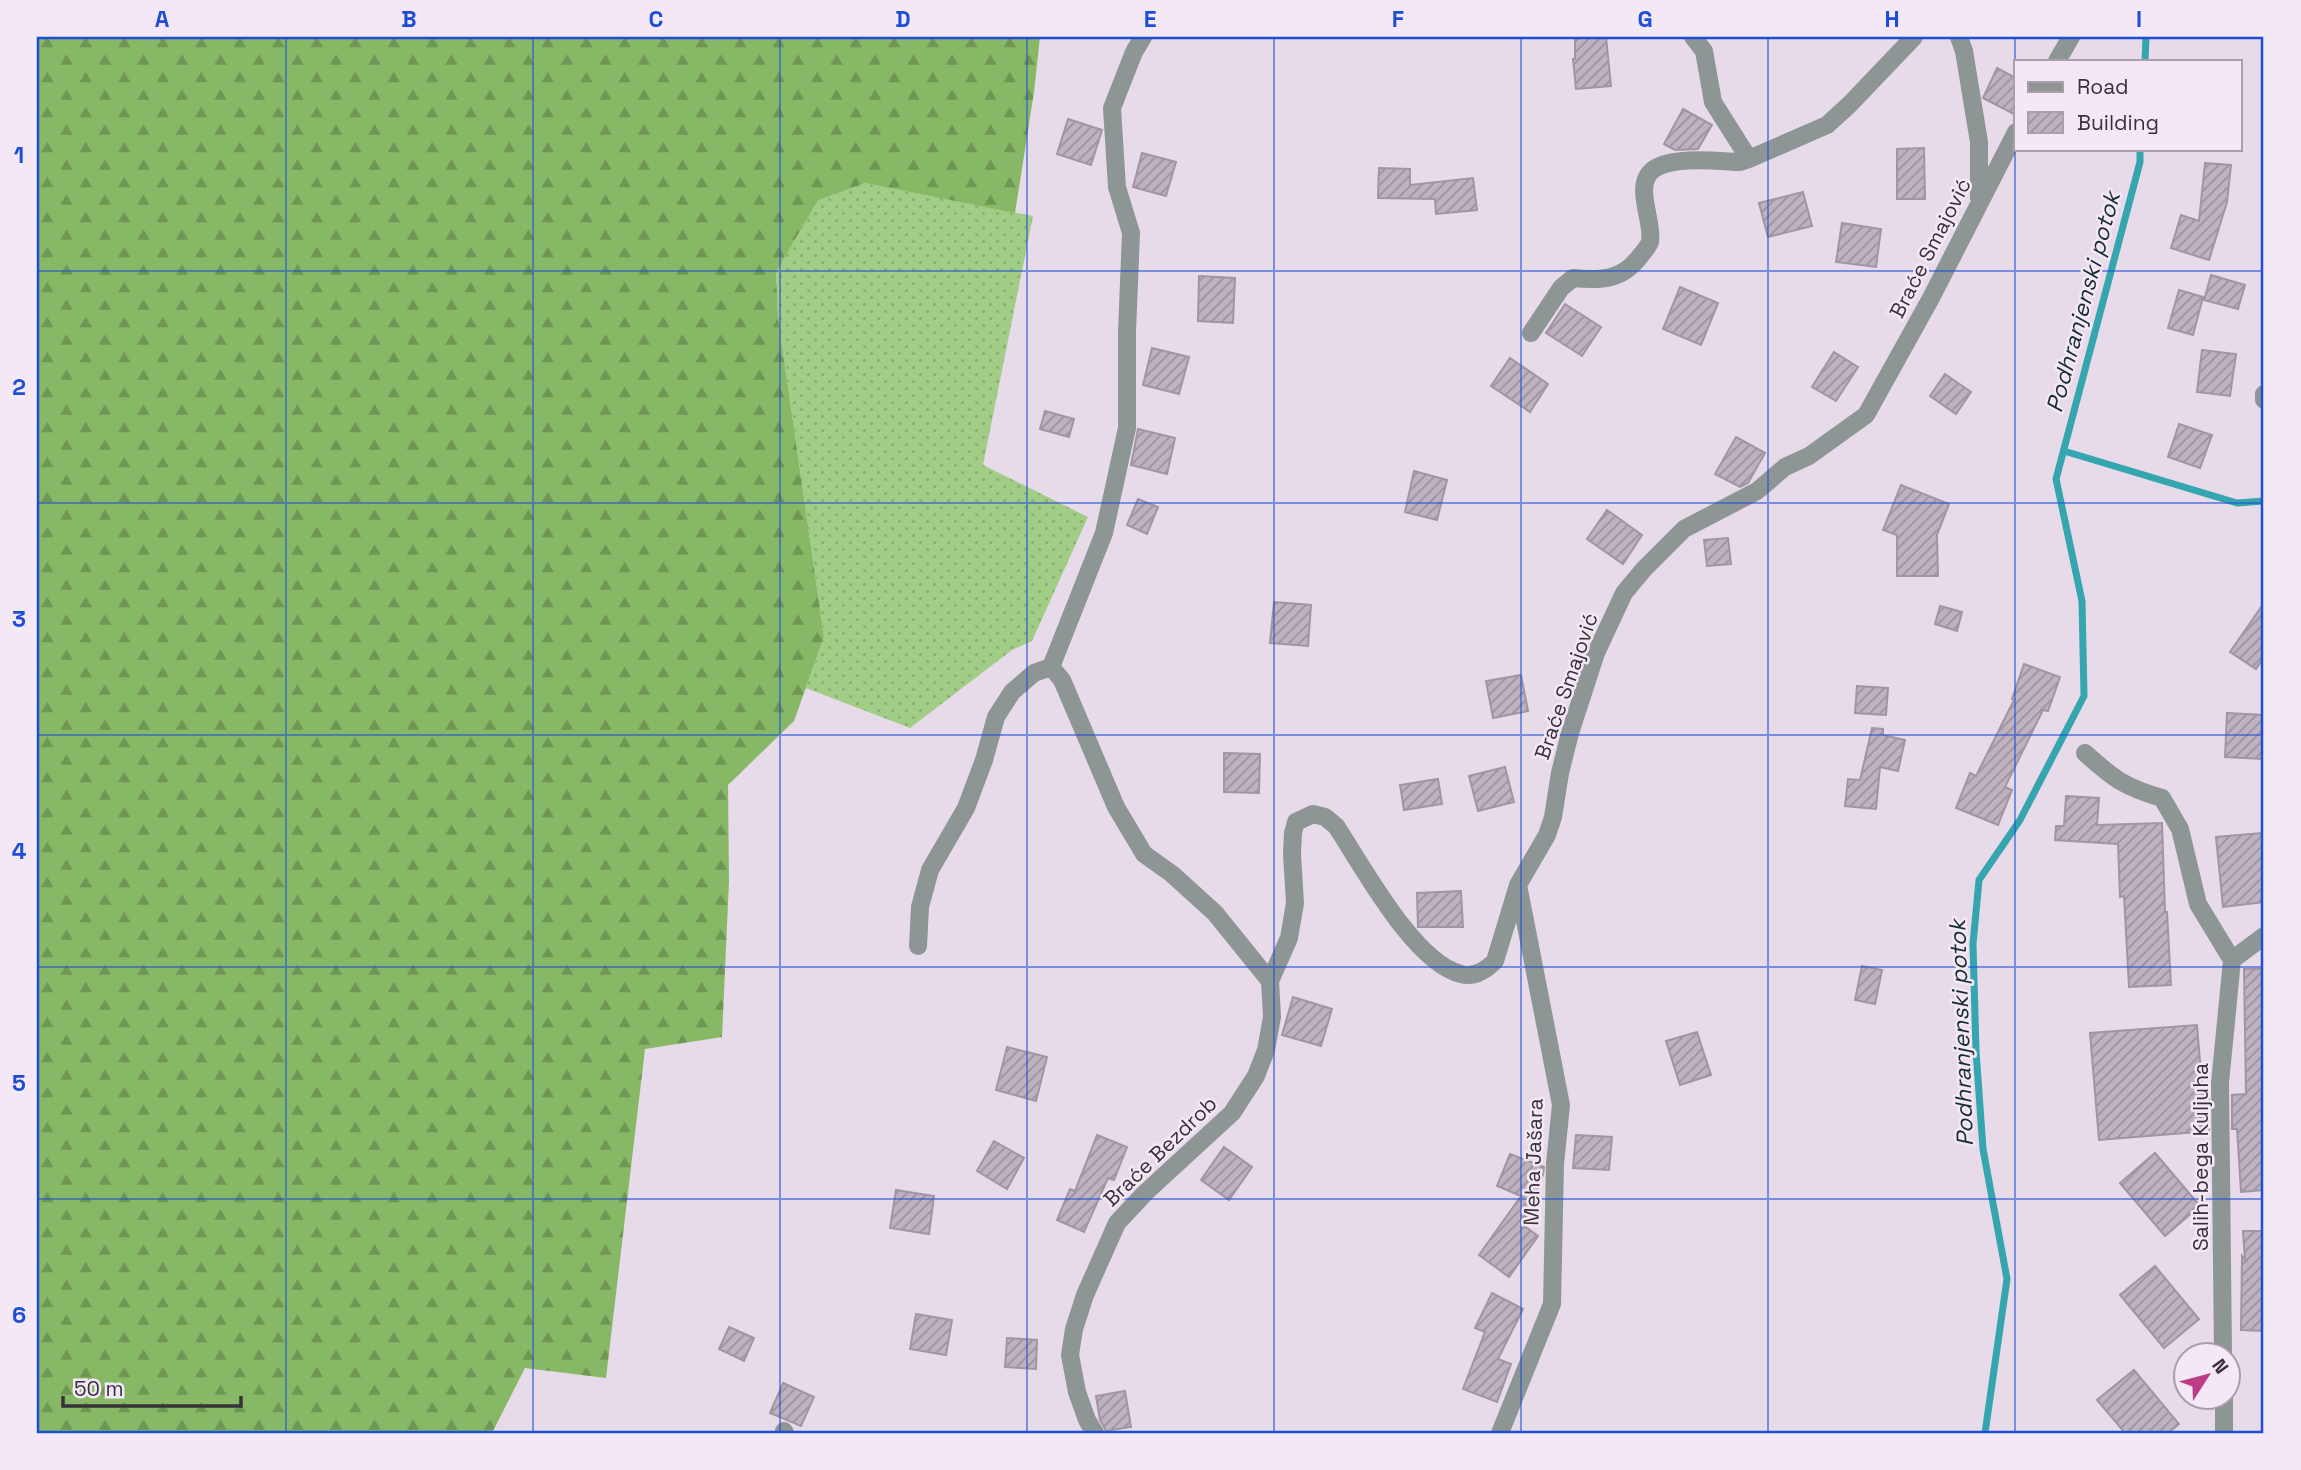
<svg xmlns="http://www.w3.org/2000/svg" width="2301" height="1470" font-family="'Space Grotesk',sans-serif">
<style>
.grass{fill:url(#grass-dots)}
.forest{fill:url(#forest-firs)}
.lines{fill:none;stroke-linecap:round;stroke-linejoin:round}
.stream{stroke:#35a5af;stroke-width:7}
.building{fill:url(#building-hatch);stroke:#a195a3;stroke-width:2}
.street{stroke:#8d9694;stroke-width:18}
.grid{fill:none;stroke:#1d4ed8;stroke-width:2;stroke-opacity:0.55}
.labels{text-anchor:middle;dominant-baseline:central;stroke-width:5;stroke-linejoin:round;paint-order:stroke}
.street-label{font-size:21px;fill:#373238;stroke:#f4e7f6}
.water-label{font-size:23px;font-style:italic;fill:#152e30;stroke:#f4e7f6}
.neatline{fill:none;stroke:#1d4ed8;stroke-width:2.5}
.grid-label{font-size:23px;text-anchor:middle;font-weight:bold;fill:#1d4ed8}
</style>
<defs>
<pattern id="grass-dots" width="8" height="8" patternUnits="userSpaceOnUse" patternTransform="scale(1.75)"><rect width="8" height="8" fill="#a2cd86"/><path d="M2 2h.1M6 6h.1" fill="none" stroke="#8cb074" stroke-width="1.8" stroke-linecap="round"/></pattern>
<pattern id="forest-firs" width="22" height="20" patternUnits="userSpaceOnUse" patternTransform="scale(1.75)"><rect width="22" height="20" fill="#87b865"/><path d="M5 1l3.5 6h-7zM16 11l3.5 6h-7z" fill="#6f9654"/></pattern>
<pattern id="building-hatch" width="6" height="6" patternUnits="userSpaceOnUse" patternTransform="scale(1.75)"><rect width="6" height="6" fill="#beb2c0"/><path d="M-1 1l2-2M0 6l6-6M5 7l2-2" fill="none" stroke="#9b919d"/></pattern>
</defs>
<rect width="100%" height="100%" fill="#e7dae9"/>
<!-- grass -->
<path class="grass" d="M865,183L1033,216L983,465L1088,517L1032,641L1012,650L910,728L806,688L824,637L778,317L776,272L818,199Z"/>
<!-- forest -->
<path class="forest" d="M37,37H1040L1034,92L1015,213L865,183L818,200L776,272L778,317L824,637L794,721L728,785L729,881L722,1037L645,1049L606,1378L525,1368L492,1433H37Z"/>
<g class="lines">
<!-- stream -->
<path class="stream" d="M2145,61L2146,37
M2064,451L2237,503L2264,501
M1985,1433L2007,1279L1983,1149L1976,1051L1973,944L1979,880L2020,820L2084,696L2082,601L2056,479L2140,162V149"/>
</g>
<!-- building -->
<path class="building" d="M1575,37H1606L1611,86L1576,89L1573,59H1575Z
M1997,68L2016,78V115L1983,98Z
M1683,109L1712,125L1698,149L1675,150L1664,144Z
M1068,119L1102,130L1091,165L1057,154Z
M1924,148L1925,199H1897V149Z
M1142,153L1176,162L1166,196L1133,187Z
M2205,163L2231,165L2227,202L2209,260L2171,248L2181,215L2199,221Z
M1379,168L1410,169V185L1473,178L1477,210L1436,214L1435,199L1378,198Z
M1803,192L1812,226L1768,237L1759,203Z
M1842,223L1881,229L1876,267L1836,262Z
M2211,275L2245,285L2238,309L2204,300Z
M1199,276L1235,278L1233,323L1198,321Z
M1680,287L1718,303L1701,345L1663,329Z
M2179,290L2203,297L2193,335L2168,328Z
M1565,304L1601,327L1582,356L1546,333Z
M1152,348L1189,357L1179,394L1143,385Z
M2202,350L2236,354L2230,396L2197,392Z
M1834,352L1858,367L1836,401L1812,387Z
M1510,358L1548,384L1530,412L1491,386Z
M1945,374L1971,392L1956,414L1930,396Z
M1045,411L1074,419L1069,437L1040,429Z
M2179,424L2212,435L2200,468L2168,457Z
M1138,429L1175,438L1167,474L1131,465Z
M1736,437L1765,453L1748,483L1740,487L1715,474Z
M1414,471L1447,480L1437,520L1405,512Z
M1901,485L1949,504L1937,535L1938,576H1897V535L1883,530Z
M1138,499L1158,507L1147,534L1127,525Z
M1607,510L1642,535L1623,564L1587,539Z
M1728,538L1731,564L1707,566L1704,540Z
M1274,602L1311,605L1308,646L1270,643Z
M2264,603V657L2256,669L2230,652Z
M1940,606L1962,612L1957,631L1935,624Z
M2024,664L2060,677L2048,711L2043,710L2005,787L2012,790L1998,825L1956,808L1970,773L1976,776L2014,700L2012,699Z
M1521,675L1528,711L1493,718L1486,681Z
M1857,686L1888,688L1886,715L1855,713Z
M2227,713L2264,715L2263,759L2225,757Z
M1872,728L1883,729V735L1905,740L1898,771L1880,767L1876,809L1845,806L1848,779L1860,780Z
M1224,753L1260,754L1259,793L1224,792Z
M1505,767L1514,802L1478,811L1469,776Z
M1438,779L1442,804L1404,810L1400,785Z
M2066,796L2099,798L2097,825L2162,823L2165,912H2167L2171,985L2129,987L2124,896L2120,897L2118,844L2055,840L2056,826H2064Z
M2262,833L2264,902L2223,907L2216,837Z
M1461,891L1463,927H1418L1417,893Z
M1862,966L1882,970L1875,1004L1855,1000Z
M2244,969H2264V1190L2241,1192L2237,1129H2232V1095L2246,1094Z
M1293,997L1332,1009L1321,1046L1282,1035Z
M2197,1025L2202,1085L2204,1097H2209V1131L2099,1140L2090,1033Z
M1697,1032L1711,1075L1680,1085L1666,1041Z
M1007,1047L1047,1057L1036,1101L996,1090Z
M1097,1135L1127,1147L1114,1180L1108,1178L1084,1232L1057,1220L1070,1189L1075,1191Z
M1576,1135L1612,1137L1609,1170L1573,1168Z
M994,1141L1024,1158L1007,1189L977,1171Z
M1224,1147L1252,1167L1229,1200L1201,1180Z
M2155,1153L2200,1206L2165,1236L2120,1183Z
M1510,1154L1544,1167L1543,1175L1523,1225L1538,1236L1509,1277L1479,1255L1521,1196L1497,1186Z
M896,1190L934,1196L929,1234L890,1228Z
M2243,1231H2264V1331L2241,1330L2242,1256L2245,1260Z
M2155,1266L2199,1319L2164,1348L2120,1295Z
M1492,1293L1523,1309L1498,1359L1511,1364L1497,1402L1463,1389L1485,1332L1475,1328Z
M916,1314L952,1320L946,1355L910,1349Z
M729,1327L754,1338L744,1361L719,1349Z
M1007,1338L1037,1340L1036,1369L1005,1367Z
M2134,1370L2179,1424L2168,1433H2125L2097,1400Z
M783,1383L814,1397L801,1426L770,1413Z
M1125,1391L1131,1427L1106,1431L1100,1420L1096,1396Z"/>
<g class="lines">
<!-- street -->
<path class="street" d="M1693,37L1704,51L1713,102L1749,159L1827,125L1849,105L1914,37
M1959,37L1964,51L1979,142V198
M2057,61L2071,37
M1531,333L1561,288L1573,278C1602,281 1623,280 1641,255C1644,251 1648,247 1650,242C1654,220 1632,185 1654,169C1673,156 1717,161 1740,162L1749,159
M2264,400V394
M1051,667L1104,533L1127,428V332L1131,233L1117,187L1112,108L1134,52L1143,37
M2085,753C2114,779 2124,787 2162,798L2180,829L2198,904L2232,960L2220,1083L2223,1354
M918,946L920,907L930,870L966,808L984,760L996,717L1012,692L1034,673L1051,667L1062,680L1116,807L1144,854L1172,874L1215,913L1270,981
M2232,960L2264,936
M2224,1396V1433
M784,1431L785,1433
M1095,1433L1087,1420L1077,1392L1070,1355L1074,1329L1085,1295L1117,1223L1145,1193L1232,1113L1256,1076L1266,1050L1272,1017L1270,981L1289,938L1295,903L1292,854L1293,833L1296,822L1313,814L1325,817L1336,826C1362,865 1414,963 1461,974C1474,978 1486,970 1495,961L1518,885L1547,835L1553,817L1560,773L1570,733L1596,653L1624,593L1644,569L1684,529L1757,491L1785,467L1809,456L1866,415L1931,298L2016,132
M1500,1433L1552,1304L1555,1164L1561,1105L1518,885"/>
</g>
<!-- grid -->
<path class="grid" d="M286,37V1433M533,37V1433M780,37V1433M1027,37V1433M1274,37V1433M1521,37V1433M1768,37V1433M2015,37V1433M37,271H2264M37,503H2264M37,735H2264M37,967H2264M37,1199H2264"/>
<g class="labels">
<!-- street labels -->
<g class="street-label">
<text transform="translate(1930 248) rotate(-63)">Braće Smajović</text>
<text transform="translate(1566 686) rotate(-71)">Braće Smajović</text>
<text transform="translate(1160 1151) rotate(-44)">Braće Bezdrob</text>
<text transform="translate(2200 1157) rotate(-90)">Salih-bega Kuljuha</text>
<text transform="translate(1533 1162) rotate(-88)">Meha Jašara</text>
</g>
<!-- water labels -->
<g class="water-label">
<text transform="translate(2083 302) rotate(-75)">Podhranjenski potok</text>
<text transform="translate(1961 1033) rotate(-92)">Podhranjenski potok</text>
</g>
</g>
<!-- border -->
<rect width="2301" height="1470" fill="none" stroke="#f4e7f6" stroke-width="77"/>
<!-- legend -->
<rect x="2014" y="60" width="228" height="91" fill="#f4e7f6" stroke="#a89faa" stroke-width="2"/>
<rect x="2028" y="82" width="35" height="10" fill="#8d9694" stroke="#a89faa" stroke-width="2"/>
<text x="2077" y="94" font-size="21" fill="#373238">Road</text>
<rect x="2028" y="112" width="35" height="21" fill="url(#building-hatch)" stroke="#a89faa" stroke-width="2"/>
<text x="2077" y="130" font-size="21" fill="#373238">Building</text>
<!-- north arrow -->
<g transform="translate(2207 1376) rotate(54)"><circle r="33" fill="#f4e7f6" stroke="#a89faa" stroke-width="2"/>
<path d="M0-5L12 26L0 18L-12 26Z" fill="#bd3c87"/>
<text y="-10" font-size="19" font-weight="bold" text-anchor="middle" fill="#373238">N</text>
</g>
<!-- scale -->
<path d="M63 1396v10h178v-10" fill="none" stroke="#373238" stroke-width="3.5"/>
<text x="74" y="1396" font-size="21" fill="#373238" stroke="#f4e7f6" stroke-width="5" paint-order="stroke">50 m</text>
<rect x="38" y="38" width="2224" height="1394" class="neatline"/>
<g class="grid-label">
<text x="162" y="27">A</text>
<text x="409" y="27">B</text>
<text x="656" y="27">C</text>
<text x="903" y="27">D</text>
<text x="1150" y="27">E</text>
<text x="1398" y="27">F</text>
<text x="1645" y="27">G</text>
<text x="1892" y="27">H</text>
<text x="2139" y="27">I</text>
<text x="19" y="163">1</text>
<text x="19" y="395">2</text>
<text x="19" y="627">3</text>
<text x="19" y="859">4</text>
<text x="19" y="1091">5</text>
<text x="19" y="1323">6</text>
</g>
</svg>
